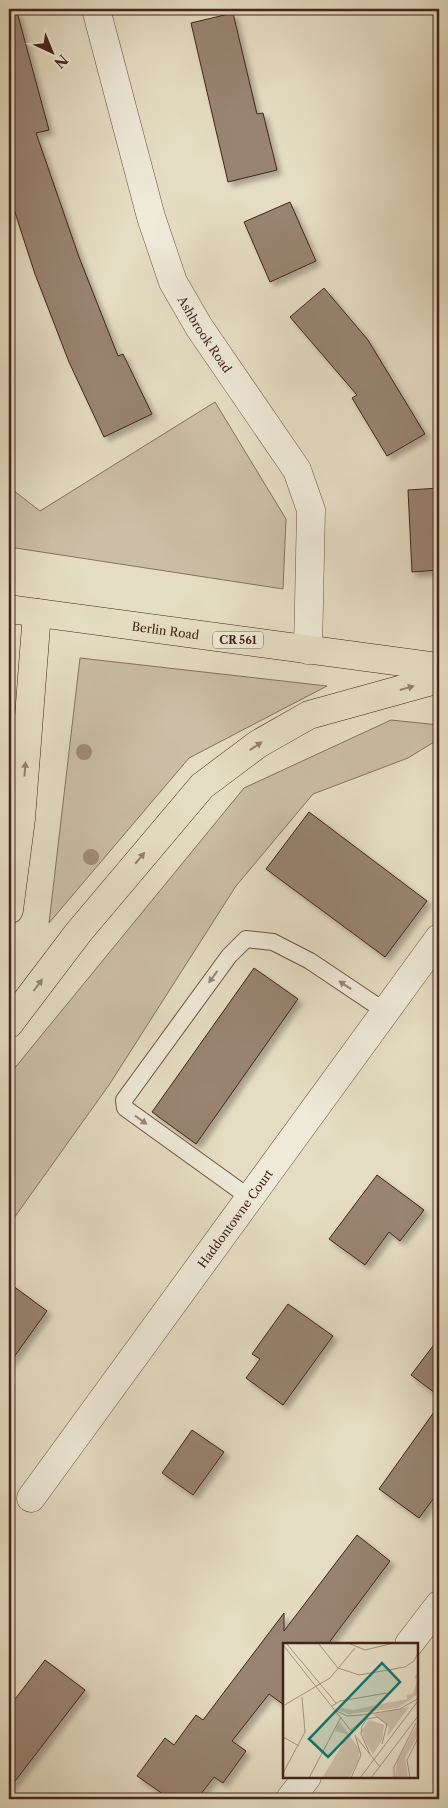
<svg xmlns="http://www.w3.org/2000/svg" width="448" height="1808" font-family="'Libre Caslon Text',serif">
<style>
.green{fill:#cabea6;stroke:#87715f}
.building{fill:#988471;stroke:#442418;filter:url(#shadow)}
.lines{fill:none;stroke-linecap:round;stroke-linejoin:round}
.lane-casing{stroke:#6c5243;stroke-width:18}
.street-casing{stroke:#6c5243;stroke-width:29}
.primary-casing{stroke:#442418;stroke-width:29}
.highway-casing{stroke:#442418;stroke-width:29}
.lane{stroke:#eee9d8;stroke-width:16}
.street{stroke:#eee9d8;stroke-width:28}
.primary{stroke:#e5ddc3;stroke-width:28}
.highway{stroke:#e5ddc3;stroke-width:28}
.tree{fill:#9f8c79}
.oneway{fill:#94806e}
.oneway2{fill:#998678}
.labels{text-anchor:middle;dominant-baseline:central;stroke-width:4;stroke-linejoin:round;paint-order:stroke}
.shield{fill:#eee9d8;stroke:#775f52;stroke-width:1}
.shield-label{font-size:11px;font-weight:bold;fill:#442418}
.street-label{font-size:12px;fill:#442418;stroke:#eee9d8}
.inset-road{fill:none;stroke:#a5937f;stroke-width:1}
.view{fill:#0f766e;fill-opacity:0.15;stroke:#0f766e;stroke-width:2.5}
.inset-edge{fill:none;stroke:#442418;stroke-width:2.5}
</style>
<defs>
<filter id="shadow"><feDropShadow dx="4.5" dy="4.5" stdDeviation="2.5" flood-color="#0004"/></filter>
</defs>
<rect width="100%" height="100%" fill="#e5ddc3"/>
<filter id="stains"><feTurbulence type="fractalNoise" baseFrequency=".004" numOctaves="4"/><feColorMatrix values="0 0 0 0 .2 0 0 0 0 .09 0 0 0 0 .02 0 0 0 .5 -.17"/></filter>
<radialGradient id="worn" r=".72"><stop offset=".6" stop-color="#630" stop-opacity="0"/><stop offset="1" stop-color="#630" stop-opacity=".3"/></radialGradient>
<!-- green -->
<path class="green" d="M215,402L286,519L283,589L9,547V487L40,511Z
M80,658L327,686L189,758L49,923Z
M391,720L439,725V739L408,758L313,794L236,886L109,1085L9,1225V1075L244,788Z"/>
<!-- building -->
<path class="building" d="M17,12L49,130L36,133L79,257L118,356L123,354L152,414L104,437L69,362L35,274L9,194V13Z
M233,13L257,114L263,113L277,170L228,182L191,23Z
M290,202L316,261L270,282L244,222Z
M324,288L368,340L425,434L387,456L352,398L357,395L290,317Z
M439,488V570L412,572L408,490Z
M309,812L427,901L385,957L266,869Z
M254,968L298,999L196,1144L152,1112Z
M377,1175L424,1210L400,1241L389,1232L365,1265L329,1239Z
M9,1283L47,1311L9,1364Z
M288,1304L333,1336L283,1405L246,1378L260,1359L252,1354Z
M439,1338V1396L411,1375Z
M439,1405V1491L419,1518L379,1489Z
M192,1430L224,1452L193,1495L162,1473Z
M357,1535L390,1561L328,1644H284V1705L269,1694L232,1741L246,1751L223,1783L214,1777L197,1799H170L137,1776L165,1738L174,1745L196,1715L203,1720L284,1613V1631Z
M45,1660L85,1690L9,1789V1707Z"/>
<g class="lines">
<defs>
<path id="lane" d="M250,1198L125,1108L124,1100L229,956L246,939L273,942L310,961L386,1012"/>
<g id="street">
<path id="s1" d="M96,9L151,217L173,282L199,327L297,470L311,510L308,650"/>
<path id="s2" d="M31,1498L439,938"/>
<path d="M409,1644L439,1605"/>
<path d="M290,1799L307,1777"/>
</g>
<g id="primary">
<path id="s3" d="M9,609L439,667"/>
</g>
<path id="highway" d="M9,910L21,819L37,613
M9,1024L78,933L202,786L258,744L309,715L439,679"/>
</defs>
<!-- lane casing -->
<use href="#lane" class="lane-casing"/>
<!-- street casing -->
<use href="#street" class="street-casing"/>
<!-- primary casing -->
<use href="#primary" class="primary-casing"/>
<!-- highway casing -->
<use href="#highway" class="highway-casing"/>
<!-- lane -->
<use href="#lane" class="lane"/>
<!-- street -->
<use href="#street" class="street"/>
<!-- primary -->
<use href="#primary" class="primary"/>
<!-- highway -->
<use href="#highway" class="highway"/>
</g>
<!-- trees -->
<g class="tree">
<circle cx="84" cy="752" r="8"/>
<circle cx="91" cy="857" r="8"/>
</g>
<!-- one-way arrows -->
<defs><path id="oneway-solid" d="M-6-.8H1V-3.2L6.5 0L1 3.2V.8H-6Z" transform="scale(1.25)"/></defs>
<g class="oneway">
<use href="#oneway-solid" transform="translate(407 688) rotate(-16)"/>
<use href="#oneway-solid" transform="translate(256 746) rotate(-34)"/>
<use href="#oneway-solid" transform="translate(25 769) rotate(-86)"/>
<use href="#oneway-solid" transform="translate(140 858) rotate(-50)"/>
<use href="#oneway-solid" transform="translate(38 985) rotate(-53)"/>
</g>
<g class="oneway2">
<use href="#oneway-solid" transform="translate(213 977) rotate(126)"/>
<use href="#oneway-solid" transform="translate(345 985) rotate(-146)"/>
<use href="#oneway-solid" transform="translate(141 1120) rotate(36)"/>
</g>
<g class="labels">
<!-- shield labels -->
<rect class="shield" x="213" y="631.5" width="50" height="17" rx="4"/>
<g class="shield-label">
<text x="238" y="640">CR 561</text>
</g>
<!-- street labels -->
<g class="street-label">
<text stroke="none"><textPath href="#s1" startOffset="345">Ashbrook Road</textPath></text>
<text stroke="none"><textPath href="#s3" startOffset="158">Berlin Road</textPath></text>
<text stroke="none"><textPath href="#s2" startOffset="346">Haddontowne Court</textPath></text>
</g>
</g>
<!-- overview -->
<g transform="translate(283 1643)">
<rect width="135" height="135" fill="#e5ddc3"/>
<path d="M135,30V51L115,65L66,71L57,68L54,64L70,67L124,56V52L130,50L134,37L131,34ZM126,64L104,94L106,84L90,71ZM86,77L101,82L99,97L90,111L81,97L79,87ZM56,78L77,107L75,118L66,135H39L64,94L63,91L52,88ZM135,80V92L122,115L125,135H112L114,118Z" fill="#cabea6"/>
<path class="inset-road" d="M3,0L53,60M35,0L55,25L76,32L122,24L131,18L135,10M65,0L82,7L111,0M0,2L69,89M0,63L47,35L72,5M49,63L57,58L104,50M52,67L64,73L79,72L117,66L134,56M68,87L82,75M0,94L16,103M74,95L97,124M87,111L78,91L79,83L84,76L94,74L104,81L99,101M0,130L22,89L19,54M26,135L58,74M68,135L78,112L72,92M77,135L135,58M88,135L135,73M111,135V124L133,80M127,135L124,117L135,95"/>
<path class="view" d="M99,20L117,39L45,114L26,96Z"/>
<rect width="135" height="135" class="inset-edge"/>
</g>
<!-- margin -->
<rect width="448" height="1808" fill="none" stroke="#e5ddc3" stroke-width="30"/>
<rect x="10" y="10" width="428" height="1788" fill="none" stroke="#442418" stroke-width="2.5"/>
<rect x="15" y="15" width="418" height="1778" fill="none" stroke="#442418"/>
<!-- north arrow -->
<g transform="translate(52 52) rotate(136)" stroke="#eee9d8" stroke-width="4" paint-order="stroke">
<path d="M0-4L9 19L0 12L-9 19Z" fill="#442418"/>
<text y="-8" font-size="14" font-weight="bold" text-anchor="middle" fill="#442418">N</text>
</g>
<rect width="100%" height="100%" filter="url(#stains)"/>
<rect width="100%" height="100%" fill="url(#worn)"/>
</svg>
